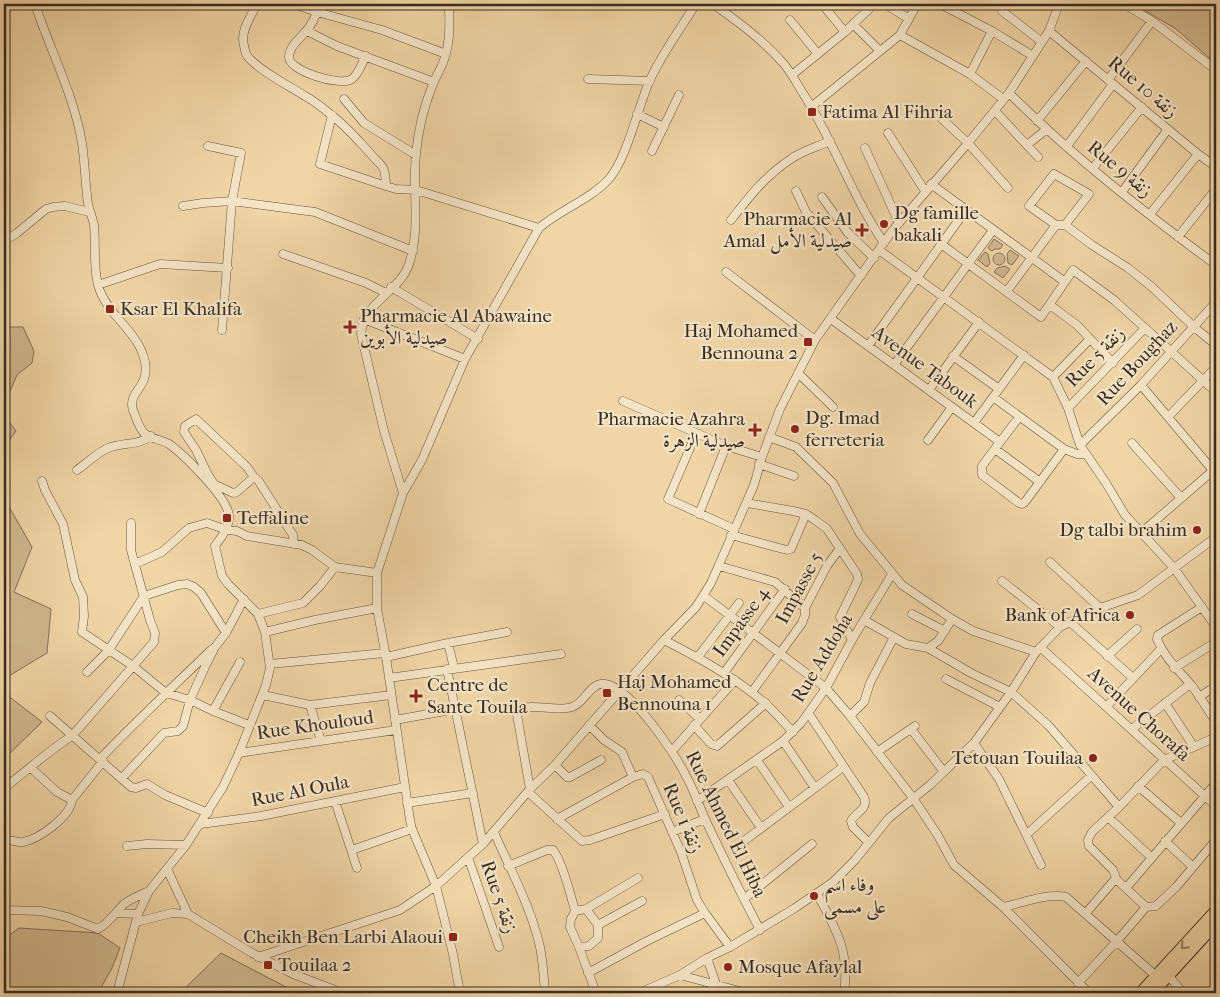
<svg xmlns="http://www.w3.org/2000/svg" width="1220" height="997" font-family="'IM FELL French Canon',Amiri,serif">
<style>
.green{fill:#d0b890;stroke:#83725a}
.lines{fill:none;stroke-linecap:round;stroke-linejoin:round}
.minor-casing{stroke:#645644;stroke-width:9}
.major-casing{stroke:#362c23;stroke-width:12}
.minor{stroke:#f5e4c5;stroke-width:8}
.major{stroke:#f0d5a6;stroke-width:10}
.oneway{stroke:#938064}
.poi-dot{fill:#8f2418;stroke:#f5e4c5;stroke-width:2}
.labels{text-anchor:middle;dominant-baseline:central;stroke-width:4.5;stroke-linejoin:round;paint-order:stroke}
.street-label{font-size:19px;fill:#362c23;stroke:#f5e4c5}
.poi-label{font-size:19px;fill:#362c23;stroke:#f5e4c5;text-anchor:start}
</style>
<rect width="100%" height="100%" fill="#f0d5a6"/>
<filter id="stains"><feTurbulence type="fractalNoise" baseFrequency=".004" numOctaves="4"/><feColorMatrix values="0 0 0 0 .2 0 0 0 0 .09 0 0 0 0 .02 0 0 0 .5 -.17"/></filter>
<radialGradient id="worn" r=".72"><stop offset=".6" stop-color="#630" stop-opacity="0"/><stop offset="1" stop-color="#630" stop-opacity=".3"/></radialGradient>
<!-- green -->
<path class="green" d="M1134,4H1216V64L1176,29Z
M994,239L1003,245L1000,249H995L992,251L988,248Z
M1010,250L1019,256L1012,265L1008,263L1007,254Z
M985,252L988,254L990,263L987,267L978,260Z
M993 259a6 6 0 1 1 12 0a6 6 0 1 1-12 0Z
M1005,266L1010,269L1003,278L994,272L997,268Z
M4,327H23L34,351L32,363L17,375L4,405Z
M4,415L16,431L4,448Z
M4,474L7,503L32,547L14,592L51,609L47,653L7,677L4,675Z
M4,697L11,698L42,722L4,759Z
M19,928L98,933L120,948L112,968L98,993H4V939Z
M221,953L284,986L304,993H180Z"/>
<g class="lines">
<defs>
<path id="minor" d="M35,4C50,50 74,95 82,143C85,163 85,183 88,203C89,211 93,218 94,225C96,245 93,266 98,285C106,315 139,331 145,362C150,388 127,392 133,410C136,417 139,429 145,434C152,439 162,440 169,444C183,454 229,499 229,516C229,528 222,536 215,546L222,576L228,584L258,614L265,632L270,668L266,685L239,753L223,787L186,845L149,891L138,914L117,993
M257,4C252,14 243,27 243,39C243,43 245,50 246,54C254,68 291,87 305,96C314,101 322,107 330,114C345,125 356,138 368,151C382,168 385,162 386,186L396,189L416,190L539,228
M294,4L317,12L382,30L446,54
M320,4C317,13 313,24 306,31C300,39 290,45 289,56C287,71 341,87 352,79C358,75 362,63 366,56
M713,4C737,21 763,40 783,63C791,72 797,84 804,95C834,142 852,196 884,243
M822,4L845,32
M885,4L909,19
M940,4L992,31L1033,56
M1124,4L1152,21L1216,70
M1002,11L1042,42
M790,20L818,54
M853,24L880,51
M307,31L337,46L434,82
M1049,31L1198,154L1216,167
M900,35L970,74L1003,99
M970,74L992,31
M792,75L845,32L874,4
M588,79L650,81
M1108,80L1152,21
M1009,93C1072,156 1144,212 1216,265
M344,99L364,123L416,155
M811,107L900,35L917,4
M995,111L1038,157
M637,114L664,127
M332,115L320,164L386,186
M942,119L968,143L1008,188
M1037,121L1086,61
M888,133L925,191
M1027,145L1047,129
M208,146L241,153L232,201L222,330
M1067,146L1113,84
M865,148L899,223
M652,151L679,95
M1093,168L1142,107
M931,184L1065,282
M796,191L806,212L861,276
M1122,192L1168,129
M822,197L848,233L874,258
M183,206L203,203L232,201L315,212L413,251
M1150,214L1198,154
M731,220C749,197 766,175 791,159C802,151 817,147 830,141
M1065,225L1089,194L1054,174L1029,206L1056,225H1065L1092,245L1128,268L1152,287L1194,327L1216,345
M1178,237L1216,189
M4,241L17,233L46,209L53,207L65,206L89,212
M941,244L1041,317L1073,270L1114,300L1216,392
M879,250L1053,377L1068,408L1080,445L1106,483L1125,515L1174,568L1216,627
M283,254L366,283L386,293
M726,272L815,340
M98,285L160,264L228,268
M391,287L478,339
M1007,291L1056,225
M1050,305L1077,325L1113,363
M364,319L465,359
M831,319L1000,442
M868,346L966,210
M953,356L999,389
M894,365L993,230
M798,373L833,407
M1053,377L1090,339
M1141,385L1216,474
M929,390L979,322
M993,397L1064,449L1077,454H1085
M623,401L726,446L762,457
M1068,408L1145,328
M1019,417L982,466V475L1019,503L1022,504L1025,502L1064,449
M1168,417L1216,367
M196,419L247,467L254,477L237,492L233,493L214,484L208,475L196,450L184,432L185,426Z
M974,423L1024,355
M696,434L668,499L734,529
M769,437L796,447L833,483L860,534L902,585L952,619L973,631L1036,652
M928,440L952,407
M1132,443L1181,498
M1080,445L1141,385L1216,302
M995,449L1040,482
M759,464L794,476
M77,470C87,463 97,453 108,448C122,442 138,446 151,436
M254,477L258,480L293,535L294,544
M42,481L45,490L63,524L75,580L83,597L84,616L82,632L133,666L166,693L190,700L213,711L249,725
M403,493L384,431L361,334C364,301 400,292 409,264C421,229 412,190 416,154C418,131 424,106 433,84C437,74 444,64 446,53C451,37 449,20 449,4
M747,503L793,511L806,514L815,520L827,529L857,574L858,579L856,584L840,617L852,640
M699,514L726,446
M1141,533L1216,468
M731,535L787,550L791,549L806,514
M1050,562L1100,608
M135,564L162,552L189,528L207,523L227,530L237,531L247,536L302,545L312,550L335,567L377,573
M719,566L775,582L805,608
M1002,581L1060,627
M704,596L826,688L850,716L913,798L937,834L954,865L1003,907L1089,993
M1202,607L1158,635L1157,639C1165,659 1179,670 1192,686C1201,698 1208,710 1216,722
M258,614L303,603L320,586L335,567
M912,614L945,631
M864,620L906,644L928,648L938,641L952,619
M1070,622L1133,678
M265,632L315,620L377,608
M664,640C697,657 731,675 760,699C772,708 782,721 793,732
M448,643L454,668
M1040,647L1216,806
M928,648L971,673L1011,692L1049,726L1119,807
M1107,656L1137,629
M386,657L448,643L507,632
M698,657L739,603
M270,664L385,653
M1174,668L1216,642
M447,669L483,844
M87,672L108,651L144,596L178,585L187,584L194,587L201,593L226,633
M724,673L785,589
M389,678L561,654
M946,679L1000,707
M752,692L802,623L805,615V608L827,566L840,548
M263,695L310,705L391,695
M1199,697L1216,686
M679,700L700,719
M1165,703L1194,747
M310,705L321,741
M1107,706L1161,649
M213,711L240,662
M809,714L864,797C869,810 855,812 851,821L853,827L868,842
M50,716L131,787L136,788L147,784L165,795L208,813
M850,716L864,702L870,683L894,637
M395,720L456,709
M589,725L604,740L622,752L633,777L643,774L648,777L681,852L697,900L705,913L730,947
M694,725L711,744L717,746L766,703
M911,729L944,772
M1132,729L1190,684
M783,741L815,788
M974,743L999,779L1041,865
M672,751L735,680
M877,752L915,726
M239,753L396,730
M100,759C136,721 174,686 211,650
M757,760L789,807
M555,765L567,777H570L601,760
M31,768L57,792L72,800L103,761
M122,778L164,733L178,731L183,726L190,700L205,667L215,647L226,633L244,599
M728,780L761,828
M1138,786L1181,823
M4,788C27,771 48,751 72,736L154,642L155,633L150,620L131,550V523
M530,789L516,709C535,703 556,712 572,707C585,703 590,682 605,684C630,687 675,753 686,776C694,790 699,806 706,821C723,857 741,894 760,930
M528,792L582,841L590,840L665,814
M335,801L357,868
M697,801L783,741L801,723L826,688L852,640L892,574
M407,803L473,793
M1108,817L1151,857
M557,819L633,777
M201,824L261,816L405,787
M494,832C510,869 531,907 540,947C543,962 544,978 545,993
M672,832L705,819
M1027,834L1091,776
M4,840C10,839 16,843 23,842C39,839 70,817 72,800
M744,841L843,767
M1165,841L1193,867
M127,846L147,844L186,845
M352,850L412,829
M468,857L499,947
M508,866L547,850H553C562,860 571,896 575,911
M167,869L188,914
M1116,879L1146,907L1156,906L1177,886L1216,840
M1126,888L1216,783
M817,894C836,929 850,951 844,993
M744,899L812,844
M1003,907C1022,903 1047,893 1066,897L1156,976
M4,910L41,911L67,917L98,929C109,923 115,913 124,904C132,898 140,895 149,891
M575,911L571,919L570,927L579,947L596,993
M575,911L586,909L638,878
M116,913L138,914
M1086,913L1116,878L1113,870L1089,846L1088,840L1092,832L1119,807L1164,760L1216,737
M136,922L172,913L188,914L252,953L293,974L343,993
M598,925L642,901
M579,947L589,946L598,938V925L586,909
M258,957L400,910L436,886L483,844L530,789L555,765L664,640L696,607L711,583L754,485L762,457L780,409L815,340L892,231L968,143L1009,93L1049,31L1059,4
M707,958L716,984
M588,973L647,941L705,913
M680,975L747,993
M1169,976L1183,993
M1078,983L1117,941L1146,907
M460,993L453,954L436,886L412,829L410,820L386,657L377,608V573L403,493L422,460L465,359L539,228C560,210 589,200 608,180C626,161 638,108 649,82C661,55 680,29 696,4
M639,993L680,975L707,958L730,947L795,908L833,882L855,860L889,818L930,785L974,743L1011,692L1036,652L1060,627L1100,608L1138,595L1216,537"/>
<path id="major" d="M1140,993L1216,910
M1153,993L1216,924"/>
</defs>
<!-- minor casing -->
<use href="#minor" class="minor-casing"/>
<!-- major casing -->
<use href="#major" class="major-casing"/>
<!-- minor -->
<use href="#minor" class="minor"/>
<!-- major -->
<use href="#major" class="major"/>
</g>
<!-- one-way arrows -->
<defs><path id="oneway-chevron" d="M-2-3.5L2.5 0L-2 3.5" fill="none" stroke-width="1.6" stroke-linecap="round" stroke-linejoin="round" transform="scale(1.25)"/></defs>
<use class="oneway" href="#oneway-chevron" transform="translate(1184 946) rotate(133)"/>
<!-- markers -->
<g class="poi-dot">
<rect x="807" y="107" width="10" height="10" rx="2.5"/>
<circle cx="884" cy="224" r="5"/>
<path d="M859.5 222.5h5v5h5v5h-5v5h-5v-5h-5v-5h5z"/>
<rect x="105" y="304" width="10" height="10" rx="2.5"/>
<path d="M347.5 319.5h5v5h5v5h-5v5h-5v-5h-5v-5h5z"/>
<rect x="803" y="337" width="10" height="10" rx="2.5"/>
<circle cx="795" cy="429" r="5"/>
<path d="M752.5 422.5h5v5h5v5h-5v5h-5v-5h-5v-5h5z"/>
<rect x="222" y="513" width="10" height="10" rx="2.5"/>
<circle cx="1197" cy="530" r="5"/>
<circle cx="1130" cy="615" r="5"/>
<rect x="602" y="688" width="10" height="10" rx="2.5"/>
<path d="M413.5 688.5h5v5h5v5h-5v5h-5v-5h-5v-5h5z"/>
<circle cx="1093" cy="758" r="5"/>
<circle cx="814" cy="896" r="5"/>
<rect x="448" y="932" width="10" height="10" rx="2.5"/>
<rect x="263" y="960" width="10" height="10" rx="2.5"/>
<circle cx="728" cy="967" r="5"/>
</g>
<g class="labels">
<!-- street labels -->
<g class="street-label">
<text transform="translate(1143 87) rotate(40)">Rue 10 زنقة</text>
<text transform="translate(1120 169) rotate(39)">Rue 9 زنقة</text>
<text transform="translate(1095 357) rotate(-46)">Rue 5 زنقة</text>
<text transform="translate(1137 363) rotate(-47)">Rue Boughaz</text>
<text transform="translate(925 367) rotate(36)">Avenue Tabouk</text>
<text transform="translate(799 588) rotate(-62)">Impasse 5</text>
<text transform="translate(741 622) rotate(-54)">Impasse 4</text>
<text transform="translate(822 658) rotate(-59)">Rue Addoha</text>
<text transform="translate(1139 714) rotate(42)">Avenue Chorafa</text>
<text transform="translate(315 725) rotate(-8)">Rue Khouloud</text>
<text transform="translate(300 791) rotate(-11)">Rue Al Oula</text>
<text transform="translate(683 818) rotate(67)">Rue 1 زنقة</text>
<text transform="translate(726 824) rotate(64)">Rue Ahmed El Hiba</text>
<text transform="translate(499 897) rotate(71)">Rue 5 زنقة</text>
</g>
<!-- poi labels -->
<g class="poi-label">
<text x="822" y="112">Fatima Al Fihria</text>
<text x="894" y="213">Dg famille<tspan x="894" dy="22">bakali</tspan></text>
<text x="852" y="219" text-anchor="end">Pharmacie Al<tspan x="852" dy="22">Amal صيدلية الأمل</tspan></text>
<text x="120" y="309">Ksar El Khalifa</text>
<text x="360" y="316">Pharmacie Al Abawaine<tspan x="360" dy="22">صيدلية الأبوين</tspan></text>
<text x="798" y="331" text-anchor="end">Haj Mohamed<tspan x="798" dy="22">Bennouna 2</tspan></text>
<text x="805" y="418">Dg. Imad<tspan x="805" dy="22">ferreteria</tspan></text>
<text x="745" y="419" text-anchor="end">Pharmacie Azahra<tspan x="745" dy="22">صيدلية الزهرة</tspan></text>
<text x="237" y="518">Teffaline</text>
<text x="1187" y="530" text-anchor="end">Dg talbi brahim</text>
<text x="1120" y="615" text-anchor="end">Bank of Africa</text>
<text x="617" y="682">Haj Mohamed<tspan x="617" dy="22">Bennouna 1</tspan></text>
<text x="427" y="685">Centre de<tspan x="427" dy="22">Sante Touila</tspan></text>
<text x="1083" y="758" text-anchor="end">Tetouan Touilaa</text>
<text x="824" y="885">وفاء اسم<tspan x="824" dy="22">على مسمى</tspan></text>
<text x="443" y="937" text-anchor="end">Cheikh Ben Larbi Alaoui</text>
<text x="278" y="965">Touilaa 2</text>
<text x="738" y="967">Mosque Afaylal</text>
</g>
</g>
<!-- margin -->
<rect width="1220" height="997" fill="none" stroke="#f0d5a6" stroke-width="20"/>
<rect x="5" y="5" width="1210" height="987" fill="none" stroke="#362c23" stroke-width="2.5"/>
<rect x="10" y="10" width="1200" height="977" fill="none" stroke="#362c23"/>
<rect width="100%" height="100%" filter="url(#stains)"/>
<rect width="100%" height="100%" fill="url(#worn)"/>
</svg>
